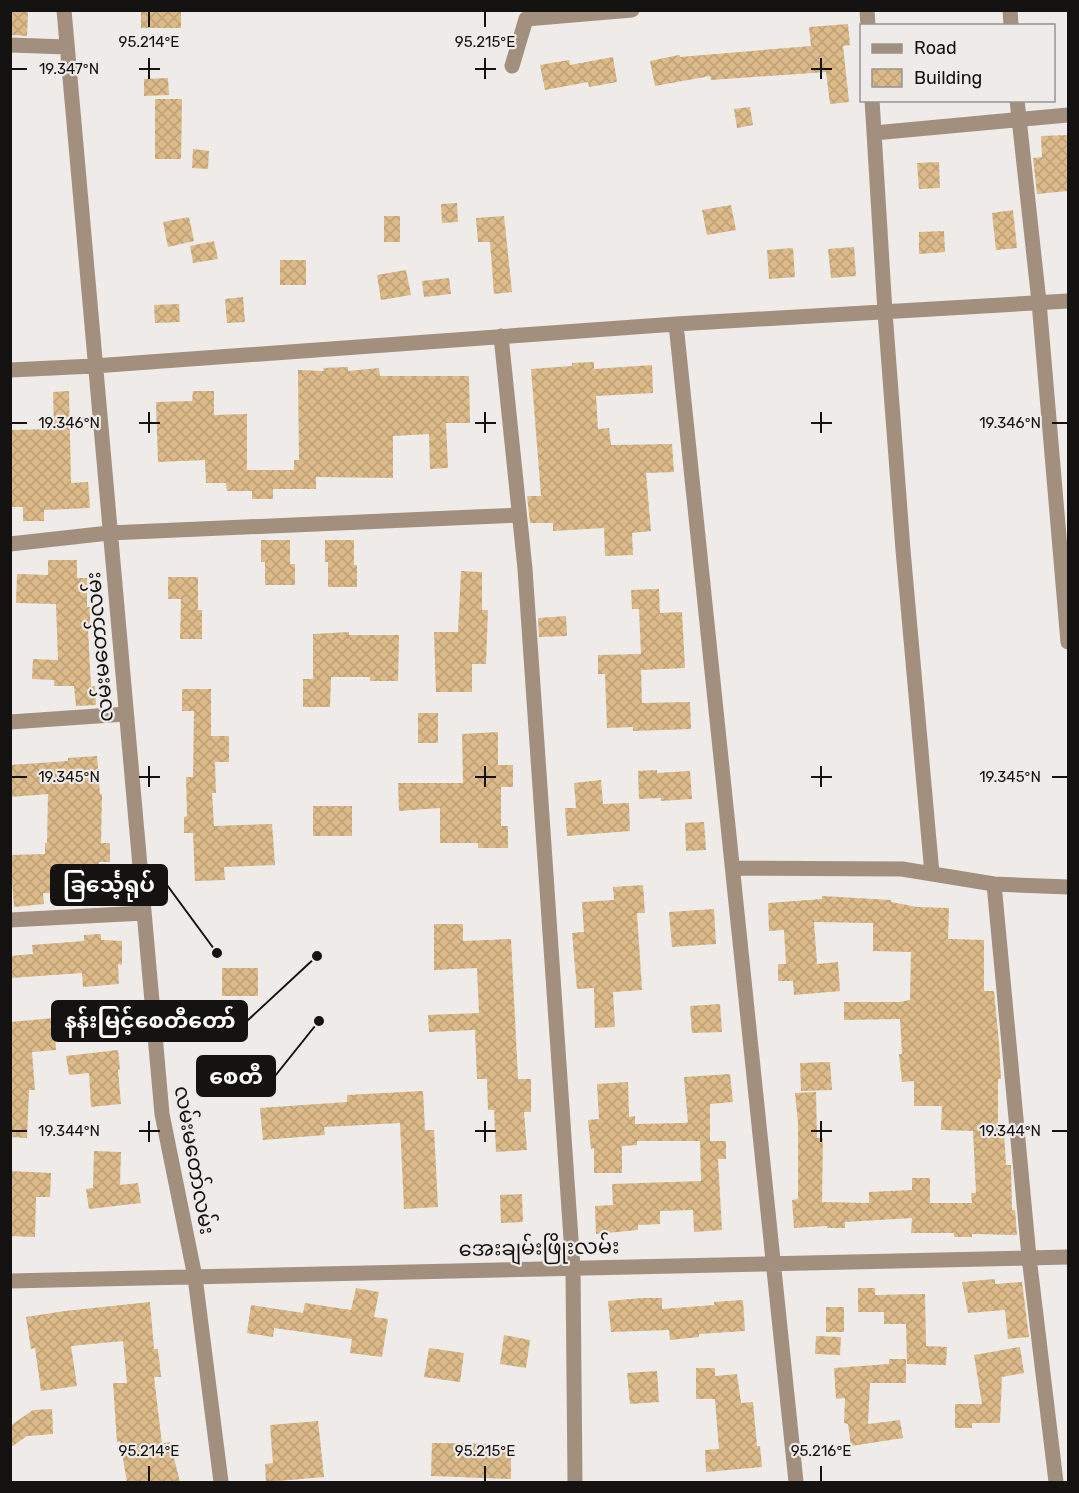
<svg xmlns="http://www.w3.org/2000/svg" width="1079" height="1493" font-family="Rubik,'Noto Sans Myanmar',sans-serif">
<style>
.building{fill:url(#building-cross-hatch)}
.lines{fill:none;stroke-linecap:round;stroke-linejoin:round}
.minor{stroke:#a28f7e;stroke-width:15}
.ticks{fill:none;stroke:#141312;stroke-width:2}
.labels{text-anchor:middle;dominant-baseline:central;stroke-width:4.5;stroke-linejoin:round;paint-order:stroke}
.street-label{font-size:21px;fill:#141312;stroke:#eeebe8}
.ticks-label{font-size:15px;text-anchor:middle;fill:#141312;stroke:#eeebe8;stroke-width:4.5;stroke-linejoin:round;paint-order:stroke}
.leader{fill:none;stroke:#141312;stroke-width:2}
.callout-dot{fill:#141312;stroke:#eeebe8;stroke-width:2}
.callout{fill:#141312;stroke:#141312;stroke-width:2}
.callout-label{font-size:22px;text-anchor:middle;font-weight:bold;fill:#fff}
</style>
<defs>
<pattern id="building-cross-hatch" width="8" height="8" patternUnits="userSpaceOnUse" patternTransform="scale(1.5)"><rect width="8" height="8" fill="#dcba89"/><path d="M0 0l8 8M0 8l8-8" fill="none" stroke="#bc9f75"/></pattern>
</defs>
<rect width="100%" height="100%" fill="#eeebe8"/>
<!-- building -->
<path class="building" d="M10,10H28L27,36L10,35Z
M141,10H181V28H141Z
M848,24L850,45L843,46L849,102L830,104L826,72L711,80L710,76L655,86L650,61L679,55L680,57L811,46L809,27Z
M613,57L617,82L589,87L588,82L545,90L540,65L569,60L570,65Z
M168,78L169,95L144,96V79Z
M155,99H182L181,159H155Z
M750,107L753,125L737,128L734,109Z
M1068,135V191L1037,194L1033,158L1042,157L1041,136Z
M193,149L209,151L208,169L192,168Z
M939,162L940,188L919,189L917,163Z
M457,203L458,222L442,223L441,204Z
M731,205L736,230L707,235L702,210Z
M1013,210L1017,248L996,250L992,213Z
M384,216H400V242H384Z
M504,216L512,292L494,294L490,242H478L476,218Z
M189,217L194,241L168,247L163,222Z
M944,231L945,252L919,254V232Z
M214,241L218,259L193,263L190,246Z
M854,247L856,276L831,278L828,249Z
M793,248L795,277L769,279L767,250Z
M280,260H306V285H280Z
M406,270L411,295L381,300L377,275Z
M449,278L451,294L424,297L422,281Z
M243,297L245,322L227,323L225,299Z
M179,304L180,322L155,323L154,305Z
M594,362V369L652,365L653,393L596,396L598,429L609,428L611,445L672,444L674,472L646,473L651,531L632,533L633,555L605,556L604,528L553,531V523H530L527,496H541L531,369L572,366V363Z
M348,367V371L379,368L380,376H469L470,423H446L448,468L430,469L429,434L393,436V478L316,477V489H273V499H252V491H227L226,483H206L205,460L158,462L156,402L192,401L193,391H214V415L247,414V470H294V460H299L298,370L324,371L323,368Z
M69,391L71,483L88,482L90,508L44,510V521H23V507H10V430L54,429L53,392Z
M261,540H290V564H295V585H265V562H261Z
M325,540H354V565H357V587H328V562H325Z
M48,560H77V578H87V607H90V629H88L91,687L95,686L96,705L76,706L74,686H54V680L32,679L33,659L58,660L56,604L16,603L17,574L48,575Z
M461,571L482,572V610H488L486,664H472V692H436L434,632H458Z
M168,577H198V610H202V639H180L181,599H168Z
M659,589L660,613L682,612L685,668L641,670L642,703L690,702L691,729L633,731V727L607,728L605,674H598V655L641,654L639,609H632L631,590Z
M566,616L567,636L539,637L538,618Z
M349,632V635H399L398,681H370V677H331L330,707H303V679H313V634Z
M182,689H211V736H229V762H215L216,793H212L214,826L272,824L275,865L224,867L225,880L195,881L193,833H184V817L187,816L186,777H193L194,711H182Z
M418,713H438V743H418Z
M498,732V765H513V787H501V826H508V848H478V843H440V808L399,811L398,783H463L462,734Z
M97,756L100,794H102L101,843H110V862H99L98,894L43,893L44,904L14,907L10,855L45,854V843H47L48,794L10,797V765L68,761V758Z
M657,770V773L690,771L692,799L661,801V798L639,799L638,771Z
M601,780L603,804L629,803L630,831L567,836L565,808H576L574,783Z
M313,806H352V836H313Z
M704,822L706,850L686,851L685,823Z
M643,885L645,913H637L642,990L613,992L615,1027L595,1028L594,988L577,989L572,933L584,932L582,902L614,900L613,887Z
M822,896L891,900V902L917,907L949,908L948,939L984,940V991H994L999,1044L1001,1079H998V1133H1004L1006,1165H1011L1012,1210H1015L1017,1235L972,1234V1237H954V1233H911L912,1218L845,1222V1228H827V1226L794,1228L792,1200L798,1199V1122L795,1093L816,1092L817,1138H823L822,1202L869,1203V1192L912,1190V1178H930V1203H972L971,1193H976L973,1131L941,1130L942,1106H914V1081L902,1082L899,1054H902L900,1019L844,1020V1002H899L910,1000L911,952L873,951V923L814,922L817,964L838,962L840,991L794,995L793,981H778V964H786L784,930L769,931L768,903L822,899Z
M714,909L716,944L672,947L669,912Z
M434,924H463V941L511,939L518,1079H531V1112H524L527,1150L496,1152L494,1110H488L487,1079H477L475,1030L429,1032L428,1015L479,1013L477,968L434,970Z
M101,934V940L122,941V965L118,964L119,984L83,987L82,973L10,978V956L33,954L32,945L84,941V935Z
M222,968H258V996H222Z
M720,1004L722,1032L692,1033L690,1006Z
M54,1018L56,1050L32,1052L35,1090H29L27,1138L10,1137V1022Z
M118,1050L120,1069L118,1070L121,1104L91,1107L89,1073L69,1075L66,1056Z
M830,1062L832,1090L801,1091L800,1063Z
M730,1074L733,1102L710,1104V1141H726V1159H718L722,1230L694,1232L693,1210L660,1211V1224L638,1225V1230L596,1234L595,1206L613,1205L612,1184L701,1181L700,1141H637V1145L622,1146V1173H594V1148L591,1149L588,1120L599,1119L597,1084L628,1082L629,1117L635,1116V1124L685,1123L688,1122L684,1077Z
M423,1091L425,1130H434L438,1207L404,1209L400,1123L324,1127L325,1135L263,1140L260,1108L347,1102V1095Z
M94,1151L121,1152L120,1185L138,1183L141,1203L89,1209L86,1189L93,1188Z
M10,1171L51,1173L50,1197H36L35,1237L10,1236Z
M522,1194L523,1222L501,1223L500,1195Z
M995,1279V1284L1022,1282L1029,1337L1008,1339L1005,1310L968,1313L962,1282Z
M356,1288L379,1292L374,1317L388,1319L382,1357L350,1353L352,1339L274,1328L273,1337L247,1333L251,1305L303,1313L305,1303L351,1310Z
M858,1288H875V1295L925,1294L926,1346L947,1347L946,1365L907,1364L906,1324H884V1312H858Z
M642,1298H662V1309L714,1305V1302L743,1300L745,1331L699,1334V1337L670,1340L669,1330L611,1332L608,1301Z
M150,1302L154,1349H158L161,1377H154L162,1444L170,1442L180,1482H127L120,1441L117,1442L113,1383H127L123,1341L71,1346L77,1386L41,1391L35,1348L31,1349L26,1317L65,1311Z
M826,1307H844V1332H826Z
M504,1335L530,1340L526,1368L500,1364Z
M816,1336L841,1337L840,1355L815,1354Z
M1020,1347L1024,1373L1002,1377L1000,1423H972V1428H955V1404H982L974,1355Z
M429,1348L464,1353L460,1382L424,1377Z
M889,1359H906V1383H870L868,1424L900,1420L903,1438L851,1446L848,1424L844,1423L845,1398L836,1399L834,1368L889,1364Z
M696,1368H715V1376L737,1374L741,1403L753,1402L757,1446H760L762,1467L706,1472L705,1450L719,1449L715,1399H696Z
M657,1371L659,1402L630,1404L627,1373Z
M52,1409L53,1434L27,1436L10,1448V1426L33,1410Z
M318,1421L324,1477L266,1482L265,1464L273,1463L270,1425Z
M432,1443L511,1444V1479L431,1476Z"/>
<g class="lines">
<!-- minor -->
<path class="minor" d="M64,10L162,1114L195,1277L221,1482
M867,10L868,26
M1010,10L1011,26
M10,45L67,47
M512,66L526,19L632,10
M872,100L885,312L903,550L932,874
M1017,100L1039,302L1068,642
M874,133L1068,115
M676,324L796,1482
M501,336L525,569L573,1268L575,1482
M10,370L94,366L676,324L1068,301
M10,544L109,533L519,515
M10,722L126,714
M733,868L902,869L994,884L1068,887
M994,884L1029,1257L1056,1482
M10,920L144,913
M10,1281L1068,1257"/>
</g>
<!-- ticks -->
<path class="ticks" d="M149,12V27M485,12V27M149,58V79M485,58V79M821,58V79M12,69H27M139,69H160M475,69H496M811,69H832M149,412V433M485,412V433M821,412V433M12,423H27M139,423H160M475,423H496M811,423H832M1052,423H1067M149,766V787M485,766V787M821,766V787M12,777H27M139,777H160M475,777H496M811,777H832M1052,777H1067M149,1121V1142M485,1121V1142M821,1121V1142M12,1131H27M139,1131H160M475,1131H496M811,1131H832M1052,1131H1067M149,1466V1481M485,1466V1481M821,1466V1481"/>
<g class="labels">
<!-- street labels -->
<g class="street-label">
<text transform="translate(99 647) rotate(-95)">လမ်းမတော်လမ်း</text>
<text transform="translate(195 1160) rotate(80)">လမ်းမတော်လမ်း</text>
<text transform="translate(539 1247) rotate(-1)">အေးချမ်းဖြိုးလမ်း</text>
</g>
</g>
<g class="ticks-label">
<text x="149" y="47">95.214°E</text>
<text x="485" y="47">95.215°E</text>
<text x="69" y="74">19.347°N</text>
<text x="69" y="428">19.346°N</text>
<text x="1010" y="428">19.346°N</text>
<text x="69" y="782">19.345°N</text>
<text x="1010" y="782">19.345°N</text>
<text x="69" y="1136">19.344°N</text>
<text x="1010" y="1136">19.344°N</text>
<text x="149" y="1456">95.214°E</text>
<text x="485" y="1456">95.215°E</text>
<text x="821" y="1456">95.216°E</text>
</g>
<!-- callouts -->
<path class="leader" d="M217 953L167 885M317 956L247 1021M319 1021L275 1076"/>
<g class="callout-dot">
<circle cx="217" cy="953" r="6"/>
<circle cx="317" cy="956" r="6"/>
<circle cx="319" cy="1021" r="6"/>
</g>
<g class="callout">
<rect x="51" y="865" width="116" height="40" rx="6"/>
<rect x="52" y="1001" width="195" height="40" rx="6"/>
<rect x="197" y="1056" width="78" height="40" rx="6"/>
</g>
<g class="callout-label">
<text x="109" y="892">ခြင်္သေ့ရုပ်</text>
<text x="150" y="1028">နန်းမြင့်စေတီတော်</text>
<text x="236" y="1084">စေတီ</text>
</g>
<!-- border -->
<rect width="1079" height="1493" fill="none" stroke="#141312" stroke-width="24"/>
<!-- legend -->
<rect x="860" y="24" width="195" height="78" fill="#eeebe8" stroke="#979592" stroke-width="1.5"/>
<rect x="872" y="44" width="30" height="9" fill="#a28f7e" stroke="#979592" stroke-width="1.5"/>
<text x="914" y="54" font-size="18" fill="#141312">Road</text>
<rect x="872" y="69" width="30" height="18" fill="url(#building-cross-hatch)" stroke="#979592" stroke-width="1.5"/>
<text x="914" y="84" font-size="18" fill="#141312">Building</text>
</svg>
